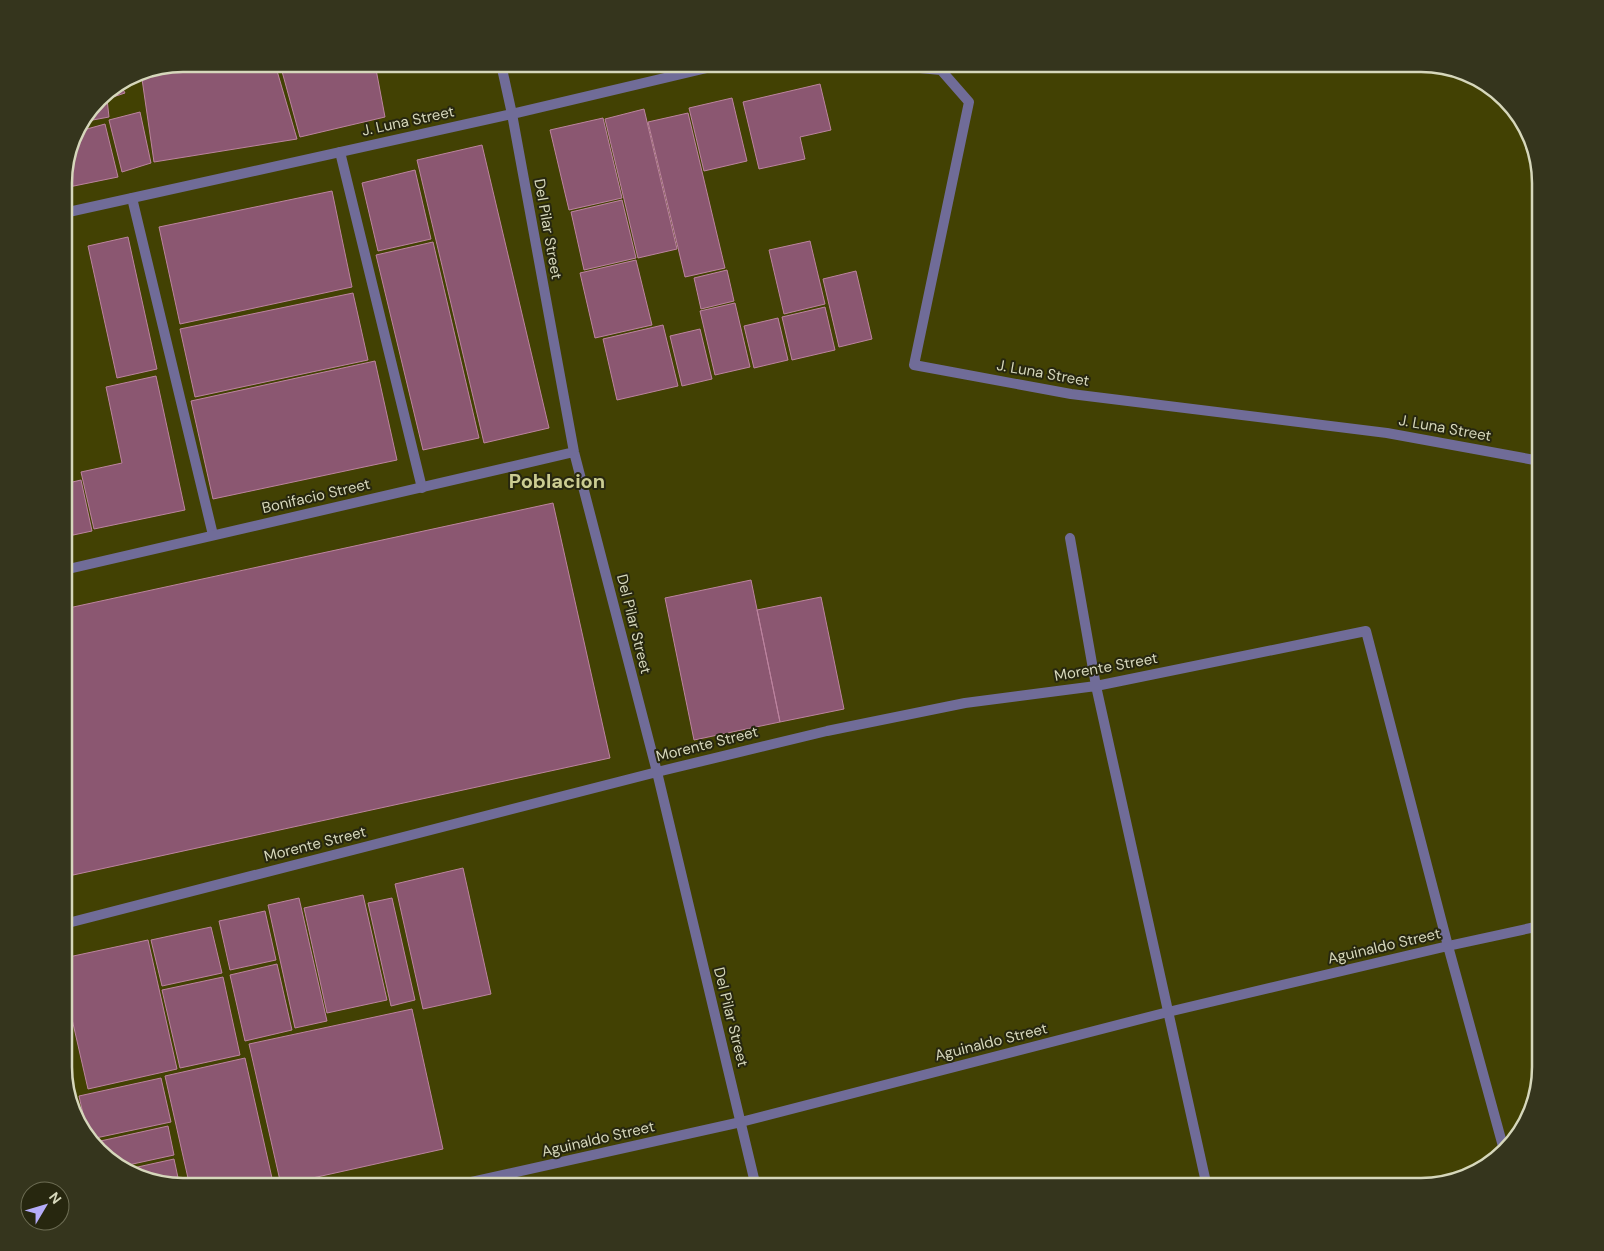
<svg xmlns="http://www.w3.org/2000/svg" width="1604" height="1251" font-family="'DM Sans',sans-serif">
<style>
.building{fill:#8b5771;stroke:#bc849f}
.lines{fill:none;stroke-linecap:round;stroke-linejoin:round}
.service{stroke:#706c98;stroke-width:10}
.minor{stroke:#706c98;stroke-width:10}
.labels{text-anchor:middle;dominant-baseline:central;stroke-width:4;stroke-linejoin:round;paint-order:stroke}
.street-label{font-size:15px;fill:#d6d7bb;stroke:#27270f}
.district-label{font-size:20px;font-weight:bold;fill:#cccd92;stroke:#27270f}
.rim{fill:none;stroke:#d6d7bb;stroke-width:2.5}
</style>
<rect width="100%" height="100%" fill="#424103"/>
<!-- building -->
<path class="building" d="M183,64H275L297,139L154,162L141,72Z
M280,64H375L385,117L300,137Z
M120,84L125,93L107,99L109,117L82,122L104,94Z
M820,84L831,130L800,137L805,159L759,169L743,102Z
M732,98L747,161L704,171L689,108Z
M644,109L677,249L638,258L605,119Z
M140,112L151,163L122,172L109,120Z
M688,113L725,268L685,277L648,122Z
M603,118L622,198L569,210L550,130Z
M105,124L118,177L64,188V175L76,132Z
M482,145L549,428L484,443L417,160Z
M415,170L431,239L378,251L362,183Z
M332,191L352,287L180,324L159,227Z
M622,200L636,258L584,270L571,212Z
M128,237L157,369L117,378L88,246Z
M810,241L825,304L784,314L769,250Z
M433,242L479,438L423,450L376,255Z
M636,260L652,325L595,338L580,273Z
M727,270L734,301L701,309L694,278Z
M856,271L872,339L839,347L823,279Z
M353,293L368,360L195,397L180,329Z
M735,303L750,367L715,375L700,311Z
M825,307L835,350L792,360L782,317Z
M778,318L788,360L754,368L744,326Z
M663,325L678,386L617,400L603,339Z
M700,329L712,379L682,386L670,336Z
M375,361L397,460L213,499L191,401Z
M156,376L185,510L94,529L81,472L122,463L106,387Z
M81,480L92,531L64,537V484Z
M553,503L610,758L64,877V609Z
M751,580L780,722L694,740L665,598Z
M821,597L844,709L780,722L757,610Z
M463,868L491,994L423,1009L395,884Z
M363,895L387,1000L327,1013L304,908Z
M299,898L327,1021L295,1028L268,905Z
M392,898L415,1000L391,1006L368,903Z
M265,911L276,960L230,970L219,921Z
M211,927L222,973L162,986L151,940Z
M148,940L177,1069L88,1089L64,984V958Z
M277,964L292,1030L245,1041L230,975Z
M223,977L240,1055L180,1068L162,990Z
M412,1009L443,1149L281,1185L249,1044Z
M245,1058L274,1187H190L165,1076Z
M161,1078L171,1122L91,1139L88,1136L79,1096Z
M168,1126L174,1155L119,1167L110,1162L97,1147L96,1142Z
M174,1159L180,1187L144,1181L124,1170Z"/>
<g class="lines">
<!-- service -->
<path class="service" d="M340,152L422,488
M132,198L213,535"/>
<!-- minor -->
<path class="minor" d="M501,64L512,114L574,452L657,772L756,1187
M877,64L941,70L969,102L914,365L1071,394L1387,433L1540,461
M64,213L512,114L707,68L759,64
M1070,538L1096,686L1207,1187
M64,570L574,452
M64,924L657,772L827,731L965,703L1096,686L1366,631L1448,946L1504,1150
M449,1187L741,1122L1168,1012L1448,946L1540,926"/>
</g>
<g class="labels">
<!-- street labels -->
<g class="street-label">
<text transform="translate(408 121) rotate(-12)">J. Luna Street</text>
<text transform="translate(548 229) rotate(80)">Del Pilar Street</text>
<text transform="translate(1043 373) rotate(10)">J. Luna Street</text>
<text transform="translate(1445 428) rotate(10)">J. Luna Street</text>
<text transform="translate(316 496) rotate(-13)">Bonifacio Street</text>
<text transform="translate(634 624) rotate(76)">Del Pilar Street</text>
<text transform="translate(1106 667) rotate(-10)">Morente Street</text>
<text transform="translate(707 744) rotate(-14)">Morente Street</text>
<text transform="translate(315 844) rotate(-14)">Morente Street</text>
<text transform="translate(1384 946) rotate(-13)">Aguinaldo Street</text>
<text transform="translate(731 1017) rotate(76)">Del Pilar Street</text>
<text transform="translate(991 1042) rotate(-14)">Aguinaldo Street</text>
<text transform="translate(598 1139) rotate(-13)">Aguinaldo Street</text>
</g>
<!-- district labels -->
<g class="district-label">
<text x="557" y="481">Poblacion</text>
</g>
</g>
<!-- crop -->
<path d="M0 0H1604V1251H0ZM183 72H1421A111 111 0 0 1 1532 183V1067A111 111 0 0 1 1421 1178H183A111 111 0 0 1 72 1067V183A111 111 0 0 1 183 72Z" fill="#35351d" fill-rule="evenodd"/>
<path class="rim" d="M183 72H1421A111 111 0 0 1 1532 183V1067A111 111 0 0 1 1421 1178H183A111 111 0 0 1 72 1067V183A111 111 0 0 1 183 72Z"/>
<!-- north arrow -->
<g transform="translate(45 1206) rotate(52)"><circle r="24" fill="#27270f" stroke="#6d6d54"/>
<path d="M0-4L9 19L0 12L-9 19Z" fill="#b5acf9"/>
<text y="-8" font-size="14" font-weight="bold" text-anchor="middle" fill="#d6d7bb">N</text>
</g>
</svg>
